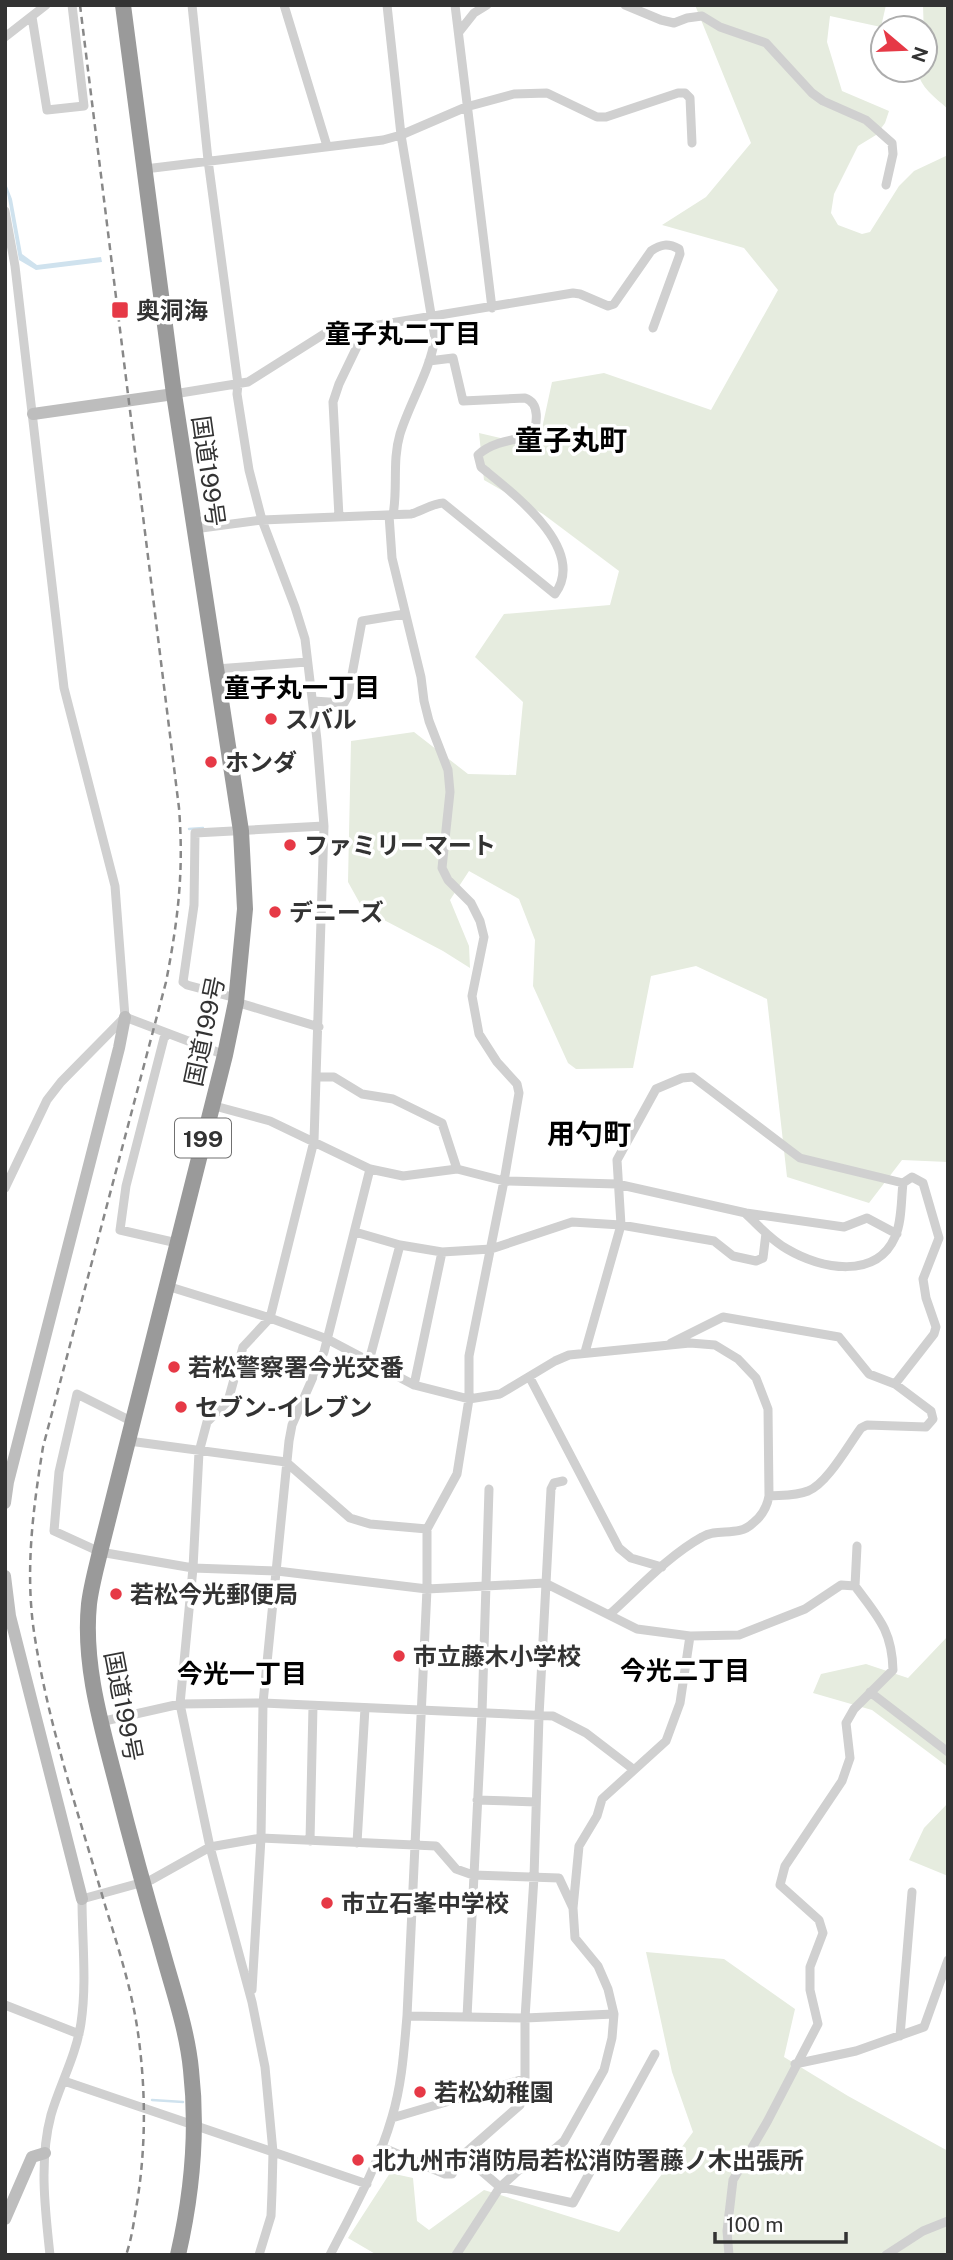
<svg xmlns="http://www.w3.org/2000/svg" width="953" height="2260" font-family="'Public Sans','Noto Sans JP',sans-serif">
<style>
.green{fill:#e6ecdf}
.water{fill:#cfe2ee}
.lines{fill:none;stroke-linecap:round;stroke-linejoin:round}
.stream{stroke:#cfe2ee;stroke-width:2.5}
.street{stroke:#d0d0d0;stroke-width:9}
.secondary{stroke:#bdbdbd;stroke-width:12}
.highway{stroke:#9a9a9a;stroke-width:16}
.rail{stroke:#888;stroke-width:2.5;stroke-dasharray:7 5;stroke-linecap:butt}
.poi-dot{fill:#e63946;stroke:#fff;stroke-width:2.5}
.labels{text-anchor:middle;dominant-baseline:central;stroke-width:7;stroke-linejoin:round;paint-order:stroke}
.shield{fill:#fff;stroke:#707070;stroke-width:2}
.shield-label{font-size:23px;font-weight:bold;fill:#333}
.poi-label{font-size:24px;font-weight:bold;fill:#333;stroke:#fff;text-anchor:start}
.street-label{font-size:24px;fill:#333;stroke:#fff}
.neighbourhood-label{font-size:26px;font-weight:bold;fill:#000;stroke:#fff}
.quarter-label{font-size:28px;font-weight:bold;fill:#000;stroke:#fff}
</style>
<rect width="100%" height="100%" fill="#fff"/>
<!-- green -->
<path class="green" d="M695,5H886L881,27L830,16L827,42L842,91L889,111L885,123L876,135L858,146L834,194L831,213L838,225L862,234L870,232L899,186L914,171L948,155V1162L902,1160L869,1203L787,1177L767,999L696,966L651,976L633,1068L576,1069L568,1063L533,986L535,940L519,899L469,871L450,900L469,946L470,968L443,951L363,909L348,882L351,741L414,732L468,774L516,775L523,702L475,657L504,614L610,605L619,571L543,514L484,480L479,433L538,447L552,382L604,373L711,410L778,290L744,248L662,225L706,197L751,143Z
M923,5H948V109C936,98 919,87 918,70H925Z
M948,1636V1767L872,1710L813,1693L821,1674L866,1664L908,1678Z
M948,1803V1876L909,1860L924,1828Z
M646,1952L724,1959L795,2009L784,2057L848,2096L948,2151V2255H377L348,2238L390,2173L413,2178L417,2221L429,2230L484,2190L619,2232L693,2132L672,2072Z"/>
<!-- water -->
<path class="water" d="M5,181L12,199L22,254L37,265L101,257L102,262L36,270L19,260Z"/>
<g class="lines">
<!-- stream -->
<path class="stream" d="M189,829L203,828
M152,2100L183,2102"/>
<!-- street -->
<path class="street" d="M192,5L208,160L238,384L237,394L249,470L262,520L295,607L305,639L317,740L324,826L314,1141L270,1318L243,1347L228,1401L207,1422L199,1452L193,1568L180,1704L210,1847L252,2002L265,2067L273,2152L272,2192L271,2216L259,2255
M284,5L327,146
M387,5L401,135L435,338C430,371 410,402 400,434C392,461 398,488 393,515
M455,5L492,308
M625,5L661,20L674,23L687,18L702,16L720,27L766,43L812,93L823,101L866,120L892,143L893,154L886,185
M32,17L47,110L84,106L72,5
M459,32L474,13L487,5
M5,37L46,5
M145,169L383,140L401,135L466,107L514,94L547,93L597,117H606L678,93H685L690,98L692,143
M5,211L15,266L64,688L115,886L125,1017
M174,394L248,382L324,334L573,293L580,294L608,306L614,304L651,251C661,244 668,243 679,249L680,254L653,328
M339,517L333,402L339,384L366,328
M194,529L262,520L411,514C421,511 434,503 443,503L555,594C588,548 511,492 481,467L478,455C492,442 513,440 531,436C538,424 540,403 525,398L463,401L453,358L429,361
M216,669L307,662
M313,701L344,703L348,696L362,621L405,614
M236,998L187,985L183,982L194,905L195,833L324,826
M236,1002L319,1027
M125,1017L225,1055
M168,1034L164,1038L126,1186L120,1230L177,1243
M317,1077H334L362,1094L393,1099L442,1123L457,1169
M211,1105L270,1121L370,1169L403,1176L457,1169L504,1181L617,1184L746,1213L844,1227L867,1218L897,1234
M5,1188L47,1100L61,1082L125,1017
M746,1214C759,1226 771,1240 787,1249C821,1269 876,1280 895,1237C902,1222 901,1200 903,1183
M355,1232L400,1245L442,1252L491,1249L572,1222L621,1225L714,1241L733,1256L756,1261L763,1258L766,1233
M167,1286L270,1318L327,1339L414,1385L469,1399L500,1394L555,1361L569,1355L690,1343L715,1345L738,1359L756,1378L768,1409L769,1496C767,1507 762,1516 753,1523C738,1538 718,1527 702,1537C668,1556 639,1588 610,1614
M671,1343L723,1317L839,1337L869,1374L895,1384L931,1411L933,1419L926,1427L867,1425L861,1428C849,1444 827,1484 808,1491C796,1496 782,1495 769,1496
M585,1352L621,1225L617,1160L656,1089L682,1078L693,1077L800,1158L903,1183L912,1177L923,1183L939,1238L923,1279L926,1298L936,1327L934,1334L895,1384
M369,1361L400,1245
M530,1378L619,1548L631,1558L662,1567
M414,1385L442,1252
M133,1422L77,1394L59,1472L54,1531L100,1552L193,1568L277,1571L427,1589L545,1583L637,1629L690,1636L739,1635L805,1609L841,1585L855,1586
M129,1441L286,1462L350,1518L370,1524L427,1529
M870,1692L948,1752
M100,1722L180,1704L263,1703L553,1716L586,1733L633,1769
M477,1800L536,1802
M310,1841L313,1706
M357,1843L365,1708
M252,1990L261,1838L263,1703L289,1441L292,1425L324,1352L370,1169
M5,2005L79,2034
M407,2016L525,2018L614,2014
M467,2017L482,1713L489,1489
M900,2036L912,1892
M795,2064L856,2051L924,2027L948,1960
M64,2081L367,2184
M392,2118L524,2079
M381,2147L445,2174H452L463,2155L520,2105L525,2087V2018L534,1877L539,1716L551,1489L554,1483L563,1481
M463,2155L500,2187L573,2203L655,2054
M50,2255C45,2209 39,2160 51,2115C60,2084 76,2056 81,2023C87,1983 82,1940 82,1899L151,1880L210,1847L261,1838L436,1846L456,1869L473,1875L559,1878L573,1908
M330,2255C353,2210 378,2166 392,2117C402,2084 404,2050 407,2016L427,1589V1529L457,1474L469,1399V1356L504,1181L519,1093L517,1084L497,1062L479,1034L472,996L484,937L480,921L471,903L448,880L442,868L450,792L448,770L429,721L424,701L421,677L392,558L389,515
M456,2255L500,2187L519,2170L542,2160L564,2141L604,2070L612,2038L614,2014L608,1989L598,1966L575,1938L573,1908L579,1846L597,1816L602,1799L666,1741L680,1703L690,1636
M729,2255L727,2231L733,2180L767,2122L818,2024L810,1990V1967L823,1933L819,1920L780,1885L785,1866L842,1781L850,1758L846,1723L854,1709L893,1670C892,1630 878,1617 855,1586L857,1546
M886,2255L923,2231L948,2221"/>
<!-- secondary -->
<path class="secondary" d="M33,414L174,394
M5,1503L8,1482L119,1048L125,1017
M5,1576L10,1616L82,1899
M5,2219L32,2157L45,2153"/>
<!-- highway -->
<path class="highway" d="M123,5L174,394L241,831L245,909L236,1002L225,1055L100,1552C96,1569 91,1587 89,1604C83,1664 101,1724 116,1782C130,1837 145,1892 161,1946C172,1987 187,2028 191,2070C198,2132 192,2194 178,2255"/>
<!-- rail -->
<path class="rail" d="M80,5L179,808C184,872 178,920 166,982L43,1447C33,1509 25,1570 34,1632C48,1725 79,1815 105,1905C118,1947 132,1990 138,2033C146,2090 146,2147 137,2203C134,2220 132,2238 126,2255"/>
</g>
<!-- markers -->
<g class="poi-dot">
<rect x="111" y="301" width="18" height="18" rx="3.5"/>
<circle cx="271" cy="719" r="7"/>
<circle cx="211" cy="762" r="7"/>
<circle cx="290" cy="845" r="7"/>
<circle cx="275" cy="912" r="7"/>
<circle cx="174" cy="1367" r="7"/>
<circle cx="181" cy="1407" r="7"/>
<circle cx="116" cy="1594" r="7"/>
<circle cx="399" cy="1656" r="7"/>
<circle cx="327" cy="1903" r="7"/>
<circle cx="420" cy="2092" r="7"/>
<circle cx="358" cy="2160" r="7"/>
</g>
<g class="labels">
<!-- shield labels -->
<rect class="shield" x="175" y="1118.5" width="56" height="39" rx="5"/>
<g class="shield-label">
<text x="203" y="1138">199</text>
</g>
<!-- poi labels -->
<g class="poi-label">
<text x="136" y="310">奥洞海</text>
<text x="285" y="719">スバル</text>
<text x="225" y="762">ホンダ</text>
<text x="304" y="845">ファミリーマート</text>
<text x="289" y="912">デニーズ</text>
<text x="188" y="1367">若松警察署今光交番</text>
<text x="195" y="1407">セブン-イレブン</text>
<text x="130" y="1594">若松今光郵便局</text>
<text x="413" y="1656">市立藤木小学校</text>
<text x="341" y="1903">市立石峯中学校</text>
<text x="434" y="2092">若松幼稚園</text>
<text x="372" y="2160">北九州市消防局若松消防署藤ノ木出張所</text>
</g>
<!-- street labels -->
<g class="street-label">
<text transform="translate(209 471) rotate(82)">国道199号</text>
<text transform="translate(204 1031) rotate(-78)">国道199号</text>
<text transform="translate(124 1706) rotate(79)">国道199号</text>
</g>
<!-- neighbourhood labels -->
<g class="neighbourhood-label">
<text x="403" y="333">童子丸二丁目</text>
<text x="302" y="687">童子丸一丁目</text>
<text x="685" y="1670">今光二丁目</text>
<text x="242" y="1673">今光一丁目</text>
</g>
<!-- quarter labels -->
<g class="quarter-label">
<text x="571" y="439">童子丸町</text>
<text x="589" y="1133">用勺町</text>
</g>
</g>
<!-- border -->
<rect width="953" height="2260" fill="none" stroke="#333333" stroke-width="14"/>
<!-- north arrow -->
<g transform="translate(904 49) rotate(109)"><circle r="33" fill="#ffffff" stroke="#adadad" stroke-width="2"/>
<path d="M0-5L12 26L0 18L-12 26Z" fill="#e63946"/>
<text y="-10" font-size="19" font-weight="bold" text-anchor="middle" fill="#333333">N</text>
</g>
<!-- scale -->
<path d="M715 2232v10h131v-10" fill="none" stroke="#333333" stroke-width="3.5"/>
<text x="726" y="2232" font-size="21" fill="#333333" stroke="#ffffff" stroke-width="5" paint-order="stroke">100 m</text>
</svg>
